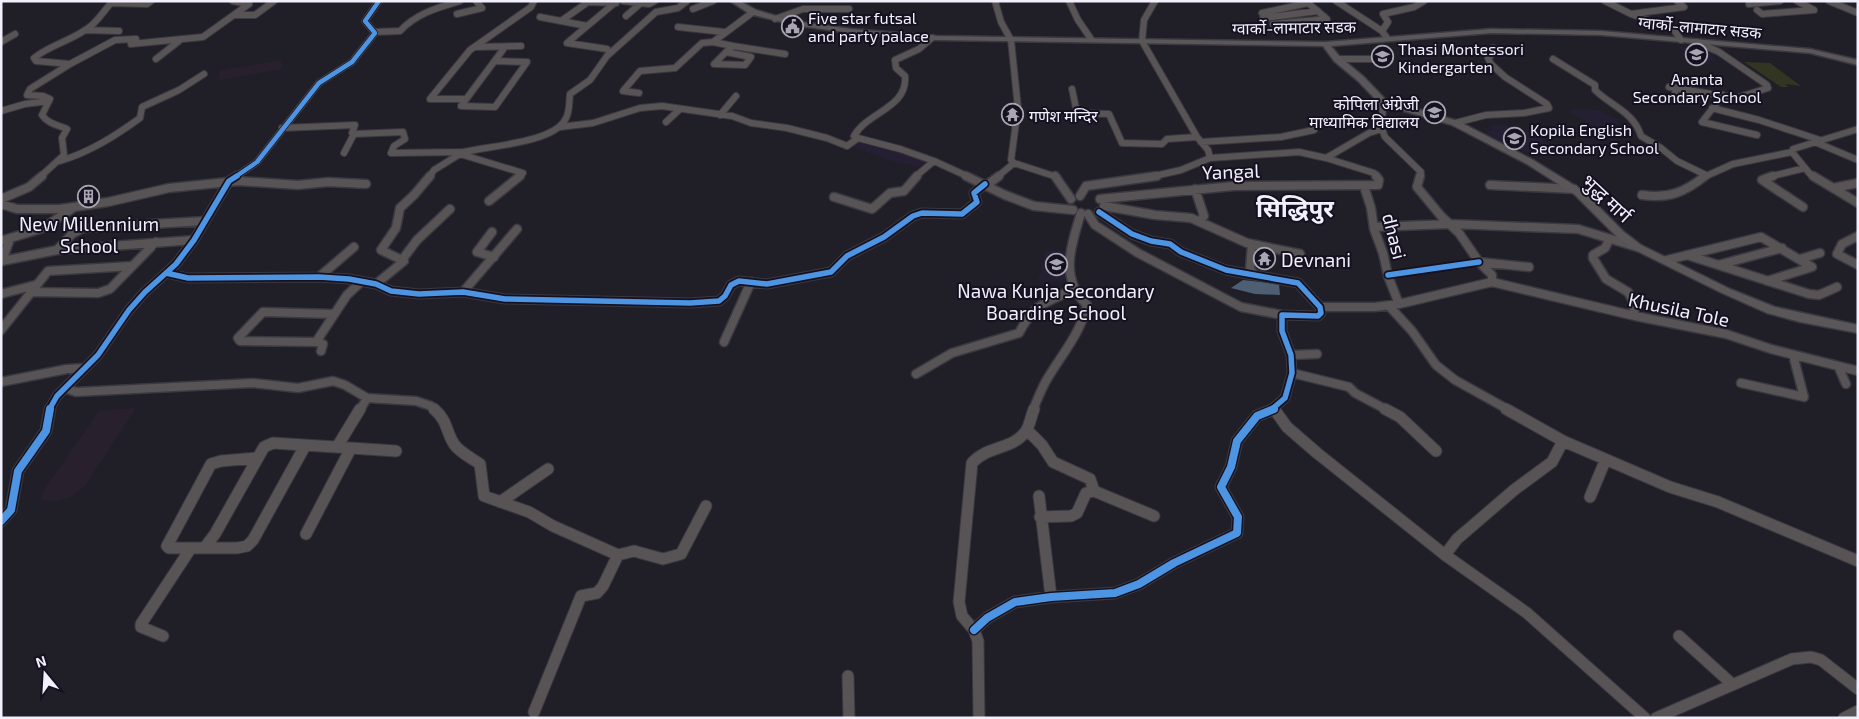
<svg xmlns="http://www.w3.org/2000/svg" width="1859" height="719" font-family="'Exo 2','Noto Sans Devanagari',sans-serif">
<style>
.industrial{fill:#29202e}
.built{fill:#241f33}
.green{fill:#323522}
.water{fill:#4e5f73}
.lines{fill:none;stroke-linecap:round;stroke-linejoin:round}
.street-far2-casing{stroke:#3a3840;stroke-width:8}
.street-far1-casing{stroke:#3a3840;stroke-width:11}
.street-casing{stroke:#3a3840;stroke-width:13}
.secondary-casing{stroke:#3a3840;stroke-width:3}
.street-far2{stroke:#585455;stroke-width:6}
.street-far1{stroke:#585455;stroke-width:8}
.street{stroke:#585455;stroke-width:11}
.secondary{fill:#5b5759;fill-rule:evenodd}
.cycleway-far2-casing{stroke:#151121;stroke-width:6}
.cycleway-far1-casing{stroke:#151121;stroke-width:9}
.cycleway-casing{stroke:#151121;stroke-width:11}
.cycleway-far2{stroke:#4d94e3;stroke-width:4.5}
.cycleway-far1{stroke:#4d94e3;stroke-width:5.5}
.cycleway{stroke:#4d94e3;stroke-width:8}
.labels{text-anchor:middle;dominant-baseline:central;stroke-width:4;stroke-linejoin:round;paint-order:stroke}
.far-poi-label{font-size:16px;fill:#f2f0fc;stroke:#151121;text-anchor:start}
.far-street-label{font-size:16px;fill:#f2f0fc;stroke:#151121}
.street-label{font-size:19px;fill:#f2f0fc;stroke:#151121}
.poi-label{font-size:19px;fill:#f2f0fc;stroke:#151121}
.district-label{font-size:24px;font-weight:bold;fill:#f2f0fc;stroke:#151121}
</style>
<rect width="100%" height="100%" fill="#201e27"/>
<!-- industrial -->
<path class="industrial" d="M281,60L282,69L219,80L220,71Z
M136,408L84,487L71,497L55,501L41,500L44,490L99,411Z"/>
<!-- built -->
<path class="built" d="M1688,44L1698,45L1715,54H1710L1717,61H1708L1711,64H1698L1694,59H1689L1681,53L1685,52L1678,47L1690,48Z
M1575,109L1598,110L1617,119V124L1596,128L1568,111Z
M1505,124L1513,131H1532L1549,144L1529,145L1531,152L1517,150L1508,149L1506,141L1498,143L1479,133L1492,130L1489,126Z
M862,137L884,141L931,158L918,167L891,161L850,146Z
M1046,250L1070,251L1069,273L1064,282L1038,280Z"/>
<!-- green -->
<path class="green" d="M1744,62L1770,63L1801,86L1785,84L1789,87H1781Z"/>
<!-- water -->
<path class="water" d="M1243,280L1279,284L1280,295L1255,294L1231,288Z"/>
<g class="lines">
<defs>
<path id="street-far2" d="M233,1L249,4
M623,1L649,4L655,1
M995,1L1001,22L1011,40L1018,108L1011,160L1014,163L1057,177
M1069,1L1078,20L1091,39
M1155,1L1144,20L1142,41L1197,137L1208,150L1210,158
M1336,1L1382,31L1387,38
M1605,1L1631,14
M1677,1L1684,7L1631,14L1674,30L1681,40
M1829,1L1858,13
M112,3L147,4L151,1
M1749,4L1780,1
M693,9L713,1
M1757,10L1762,14L1814,10L1797,1
M457,14L482,8L476,1
M235,15H255L274,1
M626,16L641,3
M540,17L587,26
M1268,17L1262,13L1308,3
M1263,18L1318,11
M775,19L803,9H849
M561,21L588,2L616,3
M1273,24L1327,19L1308,3L1310,1
M678,27L724,32
M85,30L119,31
M1382,31L1388,22L1383,14L1414,7L1424,1
M375,32L400,31C417,13 437,8 460,1
M1,42L15,34
M131,44L203,37L249,4
M733,46L785,54
M475,47L521,46
M607,49L567,43L617,1
M726,52L751,57L745,65L714,64Z
M726,52L733,46L713,42L753,12
M156,59L179,41
M1337,59H1377
M1553,59L1595,85V90C1611,106 1634,112 1641,136L1661,148L1677,161L1706,175
M496,61L527,62L495,107L461,106L505,47
M70,64L36,61L34,58C51,44 75,40 92,25C100,18 106,8 113,1
M1669,87L1736,98L1768,88L1767,85L1719,52L1697,42
M1072,89L1077,113L1109,114L1122,143L1162,144L1167,139L1197,137
M639,93L623,91L640,71L675,68L702,43L713,42
M1723,95L1702,122L1757,135
M466,99H430L470,50L531,7L534,1
M1674,100L1676,88
M1712,108L1759,120L1820,140
M1,111L25,104L49,101
M720,115L736,96
M666,122L680,109
M1455,123L1486,115L1524,113L1549,108L1547,104L1505,77L1491,64L1488,58L1493,53V48
M560,127L593,123L640,108L662,106L732,116L751,123L787,128L827,138L847,146L858,138L854,136C867,112 908,108 905,76L896,68L895,60L919,49L932,38
M282,128L355,125L352,133L354,134L403,132L405,139L394,146L391,153L464,152L460,154L523,173L518,177
M1382,129L1385,137L1421,172L1420,177
M858,138L900,149L934,161
M1201,142L1281,137L1314,130
M1815,142L1858,160
M464,152C488,146 552,143 565,120C570,113 569,102 570,94L590,80L607,56L656,12L678,8L687,1
M344,153L354,134
M60,161C90,152 115,136 140,118L142,107L179,90L204,74
M40,177L64,155L62,138L67,129C58,125 48,124 42,115L50,99L43,96L27,95L30,89L70,64L115,40L136,39
M235,177L257,162L319,83L352,62L375,33L365,21L379,1
M429,177L434,170L460,154
M915,177L934,161L969,177
M997,177L1014,163
M1150,177L1181,170L1210,158L1299,152L1326,158
M1377,177L1374,173L1326,158L1369,133L1382,129L1383,102
M1704,177L1733,164L1792,152
M1768,177L1805,168
M1815,177L1810,174L1792,152L1793,149L1858,129"/>
<path id="street-far1" d="M966,176L1005,195L1034,206L1073,210
M1055,176L1071,199
M1420,176L1417,187L1441,216L1459,233L1479,262L1492,275V282
M1773,176L1762,180L1803,207
M1813,176L1858,203
M987,185L999,176
M1490,185L1574,189
M1364,186L1371,208L1374,229L1383,253L1388,276L1399,304
M1833,188L1858,183
M1195,189L1204,216L1200,221
M1642,195C1669,199 1685,192 1705,176
M1080,196L1086,186L1157,176
M834,197L872,209L890,193L904,191L917,176
M1,199L29,187L42,176
M1100,199L1234,186L1378,185L1379,180L1376,176
M489,201L520,176
M1,204L17,209H60L108,202L169,188L238,181L298,185L328,182L366,184
M1104,206L1155,215L1191,218L1247,243L1300,254
M1099,212L1132,234L1151,241L1170,244L1181,252L1226,270L1298,283L1320,307L1321,313L1318,316L1282,315V331L1291,355L1292,373L1285,398L1271,410
M1088,214L1095,225L1138,253L1241,307L1282,315
M1374,227L1451,224L1578,229L1637,247
M492,232L477,252L494,257
M1858,236L1842,244L1837,254L1858,265
M10,239L2,261L57,250L194,240
M1609,240L1605,248L1593,255V258L1606,279L1628,292L1632,299L1635,316
M1,241L43,228L73,208
M1252,244L1250,269L1255,275
M57,250L72,234L83,228L205,221
M1687,255L1809,294L1819,295L1837,287
M1800,259L1820,253
M402,260L417,240L450,209
M1667,260L1761,237L1812,267L1767,281
M1479,262L1529,267
M1718,265L1782,248
M166,273L188,278L319,277L349,279L376,284L391,291L419,294L463,292L505,299L690,303L719,301L725,296L731,285L739,281L767,284L831,272L847,256L884,237L913,216L922,213L962,214L977,202L974,193L985,184
M319,277L354,247
M376,284L404,261L381,250L396,228L400,208L414,195L430,176
M30,292L98,293L110,289L156,242
M463,292L517,229
M1,294L35,285
M1389,306L1412,331L1436,365L1455,380L1509,410
M1320,307H1375L1399,304L1492,282L1635,316L1726,334L1771,349L1858,371
M1,330L48,271L132,266
M316,342L347,295L361,282
M724,342L751,282
M321,351L323,344L316,342L240,341L238,338L263,312L334,314
M1291,355L1317,354
M1839,368L1846,384
M1292,373L1349,387L1355,393L1387,410
M916,374L952,353L1019,333C1037,299 1045,306 1074,288
M1,382L67,369L85,368
M1741,383L1804,397L1793,355
M65,388L76,392L253,383L298,388L333,381L345,385L367,398L416,401L431,406L436,410
M49,410L57,396L98,355L129,310L145,292L176,264L194,240L229,181L237,176
M360,410L367,398
M1033,410C1037,400 1041,390 1046,381C1061,355 1080,335 1087,305C1059,278 1071,246 1081,213"/>
<path id="street" d="M434,409C448,421 446,432 454,444C459,452 473,459 480,464L484,496L529,512L553,526L618,555L634,551L663,559L681,554L706,506
M1274,409L1287,427L1317,453L1445,555L1457,539L1514,490L1552,462L1563,441
M1385,409L1400,417L1436,451
M1506,409L1563,441L1670,487L1718,502L1858,561
M1027,430L1042,445L1053,462L1090,479L1094,491
M337,447L360,409
M351,448L396,451
M257,458L221,461L211,464L167,546L169,548H237L247,546L253,540L305,446
M1039,496L1051,597
M1590,497L1605,461
M500,502L548,469
M1040,517L1071,516L1077,513L1086,493L1094,491L1154,516
M1,521L11,510L18,471L46,431L50,409
M205,547L215,534L264,447L273,443L351,448L306,534
M1445,555L1527,613L1645,718
M974,630L987,618L1015,602L1051,597L1115,593L1139,584L1174,563L1237,533L1238,517L1221,487L1231,467L1237,441L1257,416L1274,409
M163,636L141,627V624L191,548
M1679,636L1732,684
M848,676L849,718
M534,712L581,596L597,593L603,586L618,555
M979,718L978,641L974,630L962,616L959,602L972,463C988,445 1013,450 1026,431C1030,425 1031,416 1034,409
M1656,718L1792,659L1811,657L1821,660L1858,689
M1844,718L1858,711"/>
<path id="secondary" d="M730,1H740L756,10L794,21L851,29L937,36L1325,42L1491,29L1601,31L1810,49L1858,60V65L1810,53L1601,35L1491,33L1331,46L1340,57L1364,77L1386,100L1458,121L1533,160L1582,190L1624,232L1641,245L1730,289L1775,307L1858,325V333L1800,322L1767,313L1722,293L1633,249L1616,236L1574,194L1527,164L1452,125L1380,104L1358,81L1334,61L1323,46L937,40L851,33L793,25L750,14Z"/>
</defs>
<!-- street-far2 casing -->
<use href="#street-far2" class="street-far2-casing"/>
<!-- street-far1 casing -->
<use href="#street-far1" class="street-far1-casing"/>
<!-- street casing -->
<use href="#street" class="street-casing"/>
<!-- secondary casing -->
<use href="#secondary" class="secondary-casing"/>
<!-- street-far2 -->
<use href="#street-far2" class="street-far2"/>
<!-- street-far1 -->
<use href="#street-far1" class="street-far1"/>
<!-- street -->
<use href="#street" class="street"/>
<!-- secondary -->
<use href="#secondary" class="secondary"/>
<defs>
<path id="cycleway-far2" d="M235,177L257,162L319,83L352,62L375,33L365,21L379,1"/>
<path id="cycleway-far1" d="M1099,212L1132,234L1151,241L1170,244L1181,252L1226,270L1298,283L1320,307L1321,313L1318,316L1282,315V331L1291,355L1292,373L1285,398L1271,410
M166,273L188,278L319,277L349,279L376,284L391,291L419,294L463,292L505,299L690,303L719,301L725,296L731,285L739,281L767,284L831,272L847,256L884,237L913,216L922,213L962,214L977,202L974,193L985,184
M1388,275L1479,262
M49,410L57,396L98,355L129,310L145,292L176,264L194,240L229,181L237,176"/>
<path id="cycleway" d="M1,521L11,510L18,471L46,431L50,409
M974,630L987,618L1015,602L1051,597L1115,593L1139,584L1174,563L1237,533L1238,517L1221,487L1231,467L1237,441L1257,416L1274,409"/>
</defs>
<!-- cycleway-far2 casing -->
<use href="#cycleway-far2" class="cycleway-far2-casing"/>
<!-- cycleway-far1 casing -->
<use href="#cycleway-far1" class="cycleway-far1-casing"/>
<!-- cycleway casing -->
<use href="#cycleway" class="cycleway-casing"/>
<!-- cycleway-far2 -->
<use href="#cycleway-far2" class="cycleway-far2"/>
<!-- cycleway-far1 -->
<use href="#cycleway-far1" class="cycleway-far1"/>
<!-- cycleway -->
<use href="#cycleway" class="cycleway"/>
</g>
<!-- icons -->
<defs>
<symbol id="civic-ring" viewBox="-11 -11 22 22"><circle r="9.5" fill="#151121" stroke="#a8a6b1" stroke-width="1.5"/><path d="M-.6-6.5H3V-4.5H.6V-3L4-1V1h2V6H-6V1h2V-1L-.6-3ZM-1.2 2.5V6h2.4V2.5Z" fill="#a8a6b1"/></symbol>
<symbol id="school-ring" viewBox="-11 -11 22 22"><circle r="9.5" fill="#151121" stroke="#a8a6b1" stroke-width="1.5"/><path d="M0-5L7-2L0 1L-7-2ZM-4 1L0 2.5L4 1V4Q0 6-4 4Z" fill="#a8a6b1"/></symbol>
<symbol id="temple-ring" viewBox="-11 -11 22 22"><circle r="9.5" fill="#151121" stroke="#a8a6b1" stroke-width="1.5"/><path d="M0-6L5-2H3V0L6.5 2.5H4V6H1.5V3h-3V6H-4V2.5H-6.5L-3 0V-2H-5Z" fill="#a8a6b1"/></symbol>
<symbol id="building-ring" viewBox="-11 -11 22 22"><circle r="9.5" fill="#151121" stroke="#a8a6b1" stroke-width="1.5"/><path d="M-4-6H4V6H1V3H-1V6H-4ZM-2.5-4.3h1.7v1.8h-1.7ZM.8-4.3h1.7v1.8H.8ZM-2.5-1h1.7V.8h-1.7ZM.8-1h1.7V.8H.8Z" fill="#a8a6b1"/></symbol>
</defs>
<g fill-rule="evenodd">
<use href="#civic-ring" x="780" y="14" width="25" height="25"/>
<use href="#school-ring" x="1684" y="42" width="25" height="25"/>
<use href="#school-ring" x="1370" y="44" width="25" height="25"/>
<use href="#school-ring" x="1422" y="100" width="25" height="25"/>
<use href="#temple-ring" x="1000" y="102" width="25" height="25"/>
<use href="#school-ring" x="1502" y="126" width="25" height="25"/>
<use href="#building-ring" x="76" y="184" width="25" height="25"/>
<use href="#temple-ring" x="1252" y="246" width="25" height="25"/>
<use href="#school-ring" x="1044" y="252" width="25" height="25"/>
</g>
<g class="labels">
<!-- far-poi labels -->
<g class="far-poi-label">
<text x="808" y="17">Five star futsal<tspan x="808" dy="18">and party palace</tspan></text>
<text x="1398" y="48">Thasi Montessori<tspan x="1398" dy="18">Kindergarten</tspan></text>
<text x="1697" y="78" text-anchor="middle">Ananta<tspan x="1697" dy="18">Secondary School</tspan></text>
<text x="1419" y="103" text-anchor="end">कोपिला अंग्रेजी<tspan x="1419" dy="18">माध्यामिक विद्यालय</tspan></text>
<text x="1029" y="115">गणेश मन्दिर</text>
<text x="1530" y="129">Kopila English<tspan x="1530" dy="18">Secondary School</tspan></text>
</g>
<!-- far-street labels -->
<g class="far-street-label">
<text transform="translate(1294 27) rotate(-1)">ग्वार्को-लामाटार सडक</text>
<text transform="translate(1700 27) rotate(5)">ग्वार्को-लामाटार सडक</text>
</g>
<!-- street labels -->
<g class="street-label">
<text transform="translate(1231 171) rotate(-2)">Yangal</text>
<text transform="translate(1607 198) rotate(43)">भुद्ध मार्ग</text>
<text transform="translate(1395 236) rotate(76)">dhasi</text>
<text transform="translate(1679 309) rotate(12)">Khusila Tole</text>
</g>
<!-- poi labels -->
<g class="poi-label">
<text x="89" y="223">New Millennium<tspan x="89" dy="22">School</tspan></text>
<text x="1281" y="259" text-anchor="start">Devnani</text>
<text x="1056" y="290">Nawa Kunja Secondary<tspan x="1056" dy="22">Boarding School</tspan></text>
</g>
<!-- district labels -->
<g class="district-label">
<text x="1295" y="207">सिद्धिपुर</text>
</g>
</g>
<!-- border -->
<rect width="1859" height="719" fill="none" stroke="#f2f0fc" stroke-width="5"/>
<!-- north arrow -->
<g transform="translate(45 674) rotate(342)" stroke="#151121" stroke-width="4" paint-order="stroke">
<path d="M0-4L9 19L0 12L-9 19Z" fill="#f2f0fc"/>
<text y="-8" font-size="14" font-weight="bold" text-anchor="middle" fill="#f2f0fc">N</text>
</g>
</svg>
